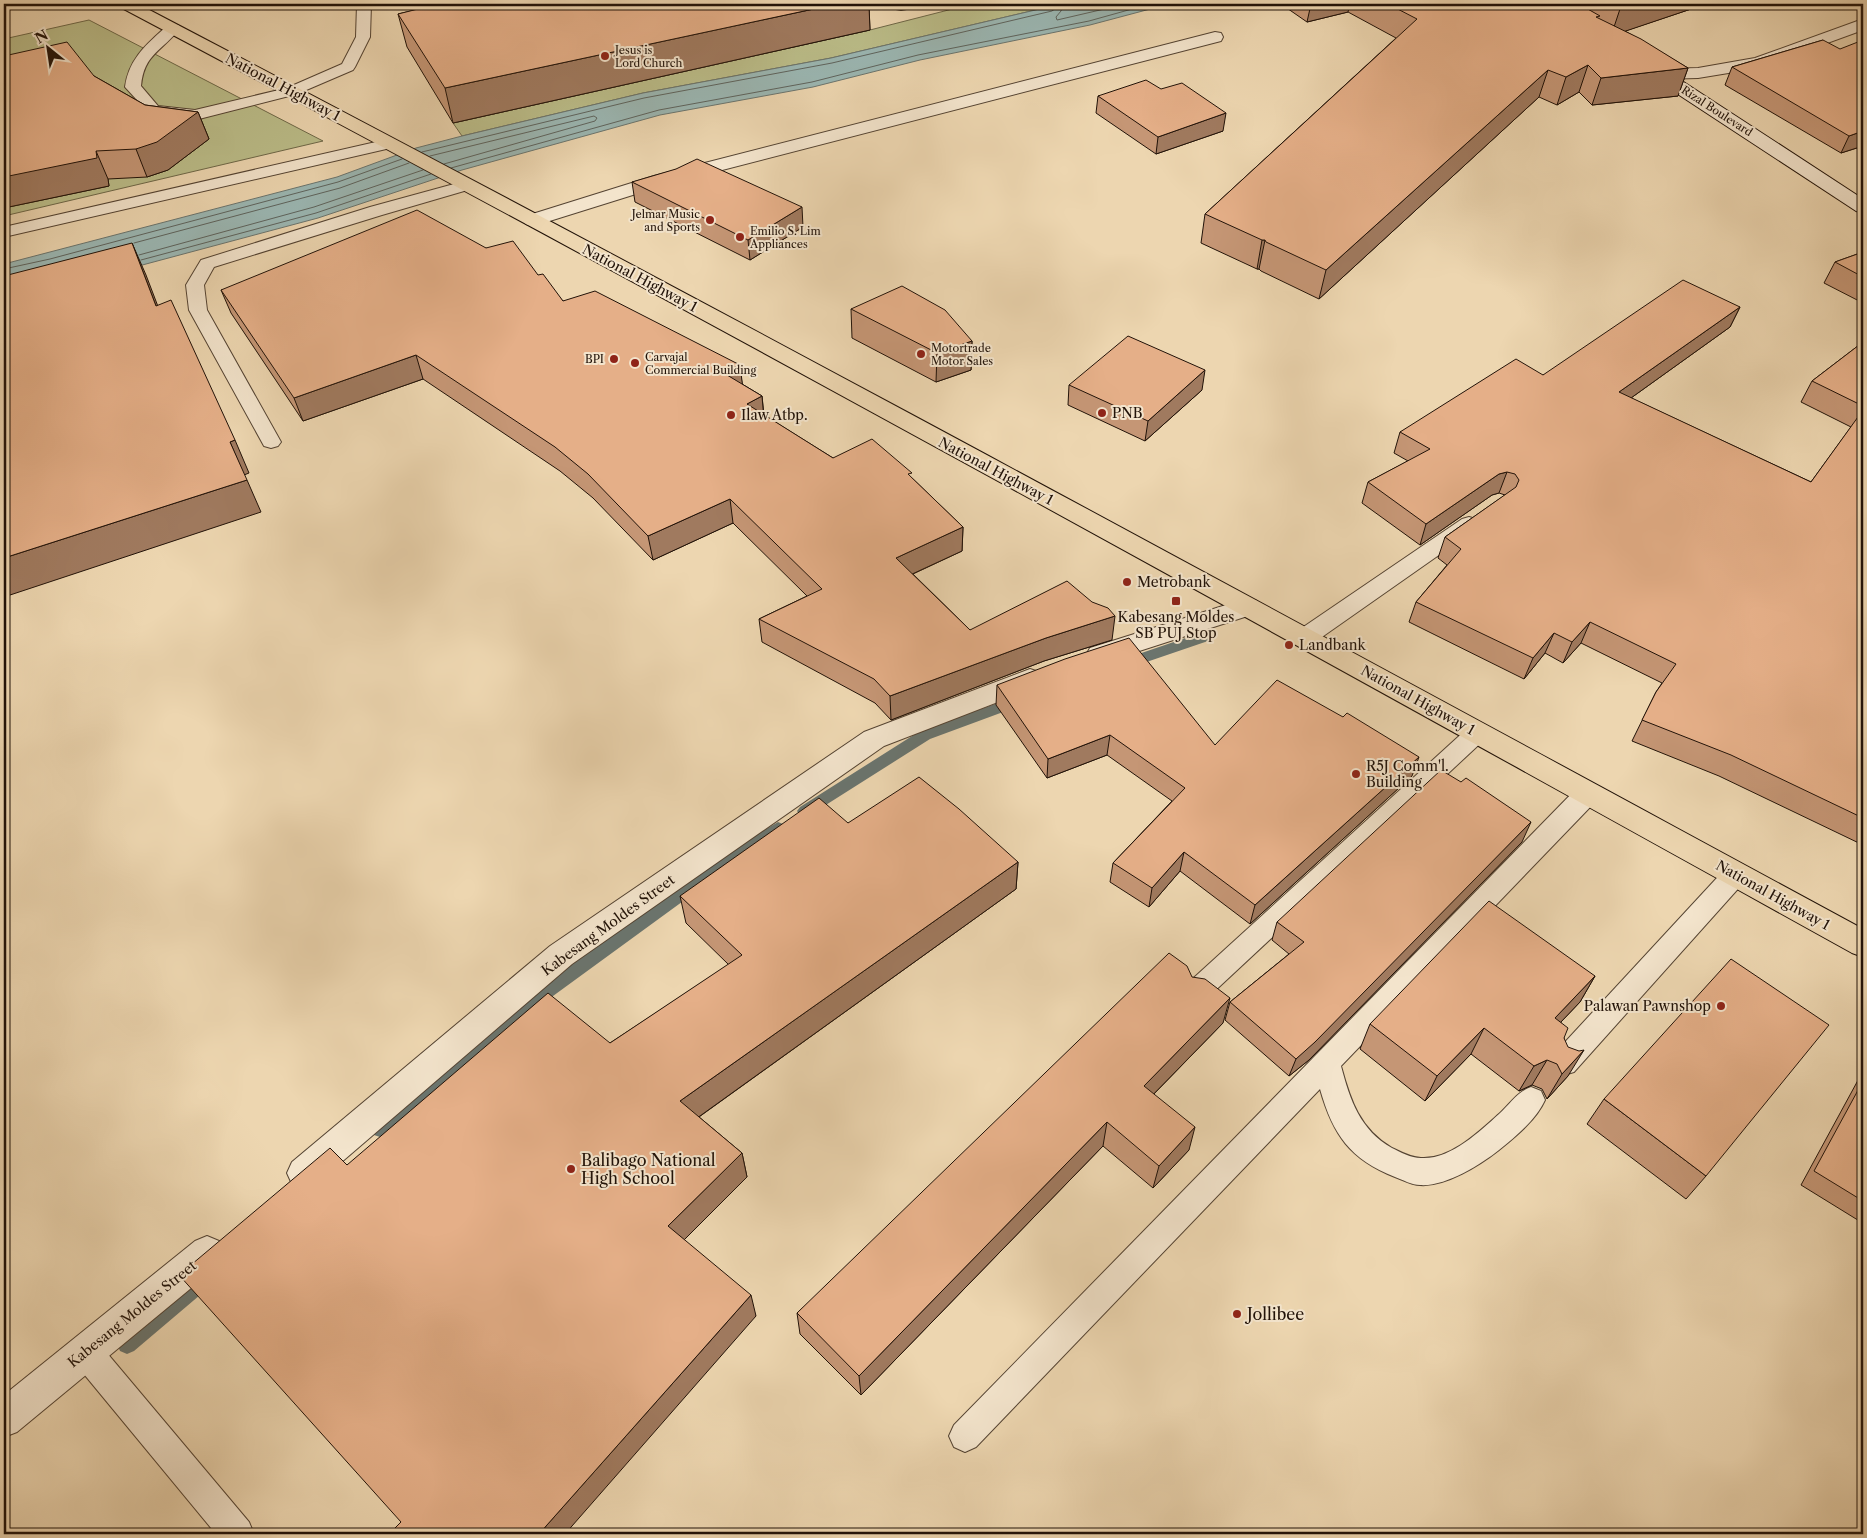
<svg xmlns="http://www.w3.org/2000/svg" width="1867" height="1538" font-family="'Libre Caslon Text',serif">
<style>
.green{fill:#bbbd89;stroke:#6e6848}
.water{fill:#9bb7b3;stroke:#6a756f}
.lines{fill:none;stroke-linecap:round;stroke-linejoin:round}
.shore{stroke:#5e645e;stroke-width:1}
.stream{fill:#6a756f;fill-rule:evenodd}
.lane-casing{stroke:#544332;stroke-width:2}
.street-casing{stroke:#544332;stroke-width:2}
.secondary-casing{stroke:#211208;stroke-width:2}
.highway-casing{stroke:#211208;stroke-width:2}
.lane{fill:#f3e4cc;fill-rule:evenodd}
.street{fill:#f3e4cc;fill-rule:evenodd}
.secondary{fill:#f3e4cc;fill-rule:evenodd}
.highway{fill:#edd6b0;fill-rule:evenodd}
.wall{fill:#c59675;stroke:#211208}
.shaded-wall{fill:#a07a5f;stroke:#211208}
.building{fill:#e5af88;stroke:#211208}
.poi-dot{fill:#8f2418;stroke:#f3e4cc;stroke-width:2}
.labels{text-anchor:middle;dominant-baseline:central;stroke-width:4;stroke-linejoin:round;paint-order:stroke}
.far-poi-label{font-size:11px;fill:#211208;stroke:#f3e4cc;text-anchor:start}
.far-street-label{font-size:11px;fill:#211208;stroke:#f3e4cc}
.street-label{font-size:14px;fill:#211208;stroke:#f3e4cc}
.poi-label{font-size:14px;fill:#211208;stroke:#f3e4cc;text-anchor:start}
.near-poi-label{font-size:16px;fill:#211208;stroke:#f3e4cc;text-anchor:start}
</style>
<rect width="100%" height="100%" fill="#edd6b0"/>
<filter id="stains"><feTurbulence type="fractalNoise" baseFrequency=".004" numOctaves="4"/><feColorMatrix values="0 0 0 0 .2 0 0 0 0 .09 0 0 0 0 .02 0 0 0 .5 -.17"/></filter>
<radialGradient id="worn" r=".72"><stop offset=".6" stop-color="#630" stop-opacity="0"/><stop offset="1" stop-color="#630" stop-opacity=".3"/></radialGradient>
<!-- green -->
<path class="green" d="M972,4H1061L831,58L643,93L462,136L453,123L870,30Z
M89,20L323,141L4,216V39Z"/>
<!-- water -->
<path class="water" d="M1061,4H1169L1090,25L920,60L813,87L660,115L462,170L318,218L4,302V264L337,177L416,148L462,136L643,93L831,58Z"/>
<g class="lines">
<!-- shore -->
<path class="shore" d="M1063,4L1061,11L1056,17L1057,20L1126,4
M422,152L644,98L832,63L1052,11L1056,8L1057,4
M430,156L594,116L597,118L595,121L444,164
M451,168L659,110L812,82L918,55L1089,21L1150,4
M134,243L340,188L409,163
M139,255L314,207L423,170
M141,260L316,213L431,174
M4,269L50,259L338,182L402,159"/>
<!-- stream -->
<path class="stream" d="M1203,632L1208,633L1210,637L1208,641L1126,669L1121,668L1119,664L1121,660Z
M1017,696L1022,697L1024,701L1022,705L930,739L810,815L805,817L800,815L797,811L800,807L920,731Z
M778,822L783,824L786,828L783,832L723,872L516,1023L386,1135L380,1137L374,1135L371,1129L374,1123L504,1013L711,862Z
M206,1268L213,1270L216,1277L213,1284L134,1351L127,1354L120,1351L117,1344L120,1337L199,1270Z"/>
<defs>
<path id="lane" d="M4,4H19L17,7L4,11Z
M357,4H371L370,37L355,67L353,70L297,94L195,120L176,119L148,112L125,87C129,58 147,44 168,25H178L180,28C163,51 144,53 141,86L158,106L195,110L287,88L342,64L356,37Z
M896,4H920L918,7L901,10L896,9L894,6Z
M389,139L395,141L397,144L395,147L4,237V227Z
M465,181L471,183L473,186L471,189L382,215L214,267L204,285L207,310L281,442L278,446L271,448L264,446L189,310L186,285L201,260L370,207Z
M1469,517L1476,519L1479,524L1476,529L1312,644L1304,646L1296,644L1293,638L1296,632L1462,519Z
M1477,724L1485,727L1489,733L1485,739L1205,1000L1196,1003L1187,1000L1183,992L1187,984L1469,727Z
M1588,784L1597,786L1600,793L1597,800L1341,1066C1350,1100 1360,1130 1392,1148C1400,1152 1411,1158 1421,1158C1450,1160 1479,1132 1499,1114C1510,1104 1517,1092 1531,1087L1541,1091L1545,1100C1536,1120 1516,1136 1499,1150C1480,1165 1445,1187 1420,1185C1412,1185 1403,1180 1395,1177C1350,1159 1333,1135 1320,1089L976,1447L965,1452L954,1447L949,1436L954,1425L1579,786Z
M1736,864L1745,867L1749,874L1745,881L1574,1072L1564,1075L1554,1072L1550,1063L1554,1054L1727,867Z
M85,1335L96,1340L249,1522L254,1534H216L74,1362L69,1351L74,1340Z"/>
<path id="street" d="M1863,19V30L1759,68L1698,78L1660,79L1654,78L1651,74L1654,70L1660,69L1698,68L1755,58Z
M1215,32L1221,33L1223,37L1221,41L668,184L540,224L533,226L526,224L523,220L526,216L654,176Z
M1248,598L1257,601L1261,607L1257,613L1099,664L1090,662L1086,655L1090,648Z
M1030,669L1039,672L1043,679L1039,686L884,746L572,964L316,1184L304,1189L292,1184L287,1173L292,1162L550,946L864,732Z
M207,1236L219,1241L224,1253L219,1265L17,1432L4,1437V1395L195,1241Z"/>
<path id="secondary" d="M1650,63L1656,64L1863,199V213L1856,211L1644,72L1641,68L1644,64Z"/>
<path id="highway" d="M118,4H138C716,306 1289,618 1863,929V957L1852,953C1277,634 702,315 120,7Z"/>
</defs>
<!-- lane casing -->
<use href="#lane" class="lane-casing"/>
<!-- street casing -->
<use href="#street" class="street-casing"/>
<!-- secondary casing -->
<use href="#secondary" class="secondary-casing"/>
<!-- highway casing -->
<use href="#highway" class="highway-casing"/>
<!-- lane -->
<use href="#lane" class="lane"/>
<!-- street -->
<use href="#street" class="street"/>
<!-- secondary -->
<use href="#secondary" class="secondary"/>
<!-- highway -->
<use href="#highway" class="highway"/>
</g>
<!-- wall -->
<path class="wall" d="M415,4H881L869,6L870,30L453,123L407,47L398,14L419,9Z
M1281,4H1698L1697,7L1625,31L1688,68L1678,96L1592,105L1579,92L1557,105L1539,97L1319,299L1261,271L1259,269H1257L1201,243L1205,214L1396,38L1348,12L1307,22Z
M1823,40L1863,146L1841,153L1725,85L1732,67Z
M4,56L94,76L145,105L198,112L209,139L168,170L147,177L108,179L109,186L4,208Z
M1098,96L1223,131L1156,154L1096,113Z
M632,182L803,227L750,260L635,202Z
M486,248L538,275L563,301L740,365L742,384L762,396L764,415L833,458L912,478L963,527L962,551L913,574L970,630L1112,640L1044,661L891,720L875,703L762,642L759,619L807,596L733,523L653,560L593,498L560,471L423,379L303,421L231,313L221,290Z
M1863,252V303L1824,283L1835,262Z
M1740,307L1730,327L1631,398L1811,482L1851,427L1801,402L1812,381L1863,342V845L1719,776L1632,741L1656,692L1662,683L1581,643L1563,663L1545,653L1524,679L1409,622L1416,602L1447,565L1438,558L1445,537L1505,495L1499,493L1492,495L1420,545L1362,503L1368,482L1408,461L1394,453L1400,432L1543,375Z
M851,309L972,341L971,370L936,382L852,338Z
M1069,385L1202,390L1145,441L1068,405Z
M997,685L1215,745L1412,776L1250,924L1180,871L1149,907L1110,882L1113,863L1172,801L1107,755L1047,778L996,705Z
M848,823L1018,862L1016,889L699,1117L742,1153L747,1177L684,1240L756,1316L401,1522L347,1165L610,1043L729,965L686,923L680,896Z
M1522,842L1309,1060L1289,1076L1225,1020L1230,1002L1289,954L1272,940L1277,922Z
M1595,976L1580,1002L1561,1022L1564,1038L1568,1076L1547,1099L1542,1089L1532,1085L1519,1091L1471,1054L1425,1101L1360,1049L1370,1024Z
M1192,977L1223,1023L1154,1094L1189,1150L1153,1188L1103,1146L861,1395L800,1334L797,1313Z
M1863,1071V1220L1861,1222L1801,1185Z
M1604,1099L1706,1176L1686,1199L1587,1124Z"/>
<!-- shaded-wall -->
<path class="shaded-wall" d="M837,4H881L869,6L870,30L453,123L445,88Z
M1311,4H1350L1348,12L1307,22Z
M1636,4H1698L1697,7L1611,36L1620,9Z
M1588,65L1579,92L1557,105L1566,77Z
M1688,68L1678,96L1592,105L1601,78Z
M1548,70L1539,97L1319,299L1326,270Z
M198,112L209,139L168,170L147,177L136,149Z
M1226,113L1223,131L1156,154L1158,137Z
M1863,131V146L1841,153L1849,136Z
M96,151L108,179L109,186L4,208V177Z
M802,207L803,227L750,260L748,240Z
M1262,240H1265L1259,269H1257Z
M132,243L146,275L170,338L156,306Z
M1740,307L1730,327L1610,413L1619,392Z
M972,341L971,370L936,382L937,353Z
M416,355L423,379L303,421L294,398Z
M740,365L743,389L722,372Z
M1205,370L1202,390L1145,441L1148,421Z
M762,396L764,420L747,404Z
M235,440L249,473L244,475L230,442Z
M1507,472L1499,493L1492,495L1420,545L1426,524L1499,474Z
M247,480L261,512L4,597V558Z
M730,499L733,523L653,560L648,536Z
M963,527L962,551L897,581L896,558Z
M1115,616L1112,640L1044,661L891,720L890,696L1046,638Z
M1590,622L1581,643L1563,663L1572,642Z
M1554,633L1545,653L1524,679L1533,658Z
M1110,735L1107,755L1047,778L1048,759Z
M1419,757L1412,776L1250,924L1255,905Z
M1531,822L1522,842L1309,1060L1289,1076L1296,1059Z
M1184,852L1180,871L1149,907L1152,888Z
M1018,862L1016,889L686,1126L680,1101Z
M1595,976L1580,1002L1540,1044L1555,1018Z
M1230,998L1223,1023L1139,1109L1144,1086Z
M1484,1028L1471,1054L1425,1101L1437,1076Z
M1584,1050L1568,1076L1547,1099L1562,1074Z
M1547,1060L1532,1085L1519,1091L1534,1066Z
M1107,1122L1103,1146L861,1395L859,1376Z
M1195,1127L1189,1150L1153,1188L1159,1166Z
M742,1153L747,1177L675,1249L668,1226Z
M751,1295L756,1316L565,1534H539Z"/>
<!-- building -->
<path class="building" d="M433,4H837L445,88L398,14L434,5Z
M1388,4H1579L1600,16L1596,17L1641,39L1688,68L1601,78L1588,65L1566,77L1548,70L1326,270L1266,242L1265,240H1262L1205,214L1417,19Z
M1611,4H1636L1620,9Z
M1823,40L1840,49L1863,40V131L1849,136L1732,67Z
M67,42L94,76L145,105L198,112L157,142L136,149L96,151L97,158L4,177V56Z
M1146,80L1161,89L1182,83L1226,113L1158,137L1098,96Z
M697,159L802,207L748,240L632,182L676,169Z
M417,210L486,248L513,241L538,275L543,274L563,301L595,291L740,365L722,372L762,396L747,404L833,458L872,439L912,473L908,474L963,527L896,558L970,630L1067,581L1092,602L1108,608L1115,616L1046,638L890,696L874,679L759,619L822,589L730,499L648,536L588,474L555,447L416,355L294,398L221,290Z
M132,243L156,306L171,300L235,440L230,442L247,480L4,558V276Z
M1863,252V277L1835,262Z
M1683,280L1740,307L1619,392L1811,482L1863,410V818L1731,755L1642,720L1656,692L1676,664L1590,622L1572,642L1554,633L1533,658L1416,602L1461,549L1445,537L1516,487L1519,480L1515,474L1507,472L1499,474L1426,524L1368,482L1430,449L1400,432L1516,359L1543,375Z
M902,286L945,310L972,341L937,353L851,309Z
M1128,336L1205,370L1148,421L1069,385Z
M1863,342V406L1812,381Z
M1129,638L1215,745L1277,680L1343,717L1347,713L1419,757L1255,905L1184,852L1152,888L1113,863L1185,788L1110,735L1048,759L997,685L1065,659Z
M1441,770L1461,782L1466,778L1531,822L1315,1042L1296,1059L1230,1002L1304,942L1277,922Z
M919,777L959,809L1018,862L680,1101L742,1153L668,1226L751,1295L539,1534H389L401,1522L179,1275L330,1148L347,1165L548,993L610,1043L742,955L680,896L819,798L848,823Z
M1489,901L1595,976L1555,1018L1568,1028L1564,1038L1568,1047L1579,1051L1584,1050L1562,1074L1557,1064L1547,1060L1534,1066L1484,1028L1437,1076L1370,1024Z
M1169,953L1187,966L1192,977L1205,979L1230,998L1144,1086L1195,1127L1159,1166L1107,1122L859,1376L797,1313Z
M1731,959L1829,1025L1706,1176L1604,1099Z
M1863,1081V1201L1814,1171Z"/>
<!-- markers -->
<g class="poi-dot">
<circle cx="605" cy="56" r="5"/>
<circle cx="710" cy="220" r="5"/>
<circle cx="740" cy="237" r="5"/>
<circle cx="921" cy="354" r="5"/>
<circle cx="614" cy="359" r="5"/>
<circle cx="635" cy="363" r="5"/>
<circle cx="1102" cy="413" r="5"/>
<circle cx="731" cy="415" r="5"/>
<circle cx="1127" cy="582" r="5"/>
<rect x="1171" y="596" width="10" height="10" rx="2.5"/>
<circle cx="1289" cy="645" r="5"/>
<circle cx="1356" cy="774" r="5"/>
<circle cx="1721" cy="1006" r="5"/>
<circle cx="571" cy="1169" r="5"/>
<circle cx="1237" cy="1314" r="5"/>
</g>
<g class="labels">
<!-- far-poi labels -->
<g class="far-poi-label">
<text x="615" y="50">Jesus is<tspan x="615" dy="13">Lord Church</tspan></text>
<text x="700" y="214" text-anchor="end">Jelmar Music<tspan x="700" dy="13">and Sports</tspan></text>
<text x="750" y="231">Emilio S. Lim<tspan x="750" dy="13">Appliances</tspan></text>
<text x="931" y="348">Motortrade<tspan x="931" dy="13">Motor Sales</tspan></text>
<text x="645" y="357">Carvajal<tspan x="645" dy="13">Commercial Building</tspan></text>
<text x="604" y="359" text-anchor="end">BPI</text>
</g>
<!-- far-street labels -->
<g class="far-street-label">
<text transform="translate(1717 111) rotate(33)">Rizal Boulevard</text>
</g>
<!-- street labels -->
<g class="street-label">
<text transform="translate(283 87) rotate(28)">National Highway 1</text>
<text transform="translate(640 278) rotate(28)">National Highway 1</text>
<text transform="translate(996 471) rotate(28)">National Highway 1</text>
<text transform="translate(1418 700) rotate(29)">National Highway 1</text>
<text transform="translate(1773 895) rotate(29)">National Highway 1</text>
<text transform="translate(608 925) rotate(-36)">Kabesang Moldes Street</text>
<text transform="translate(132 1314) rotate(-39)">Kabesang Moldes Street</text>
</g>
<!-- poi labels -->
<g class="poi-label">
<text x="1112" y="413">PNB</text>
<text x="741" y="415">Ilaw Atbp.</text>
<text x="1137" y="582">Metrobank</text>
<text x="1176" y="617" text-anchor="middle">Kabesang Moldes<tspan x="1176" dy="16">SB PUJ Stop</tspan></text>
<text x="1299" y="645">Landbank</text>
<text x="1366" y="766">R5J Comm'l.<tspan x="1366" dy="16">Building</tspan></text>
<text x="1711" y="1006" text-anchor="end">Palawan Pawnshop</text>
</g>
<!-- near-poi labels -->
<g class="near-poi-label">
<text x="581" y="1160">Balibago National<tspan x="581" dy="18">High School</tspan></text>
<text x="1247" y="1314">Jollibee</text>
</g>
</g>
<!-- margin -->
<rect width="1867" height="1538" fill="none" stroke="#edd6b0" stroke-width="20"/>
<rect x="5" y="5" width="1857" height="1528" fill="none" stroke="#211208" stroke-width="2.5"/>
<rect x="10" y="10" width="1847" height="1518" fill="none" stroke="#211208"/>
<!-- north arrow -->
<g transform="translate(48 48) rotate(330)" stroke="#f3e4cc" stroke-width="4" paint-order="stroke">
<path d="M0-4L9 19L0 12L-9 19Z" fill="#211208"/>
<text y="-8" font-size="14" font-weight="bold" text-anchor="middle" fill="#211208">N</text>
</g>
<rect width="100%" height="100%" filter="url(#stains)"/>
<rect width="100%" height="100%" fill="url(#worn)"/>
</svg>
